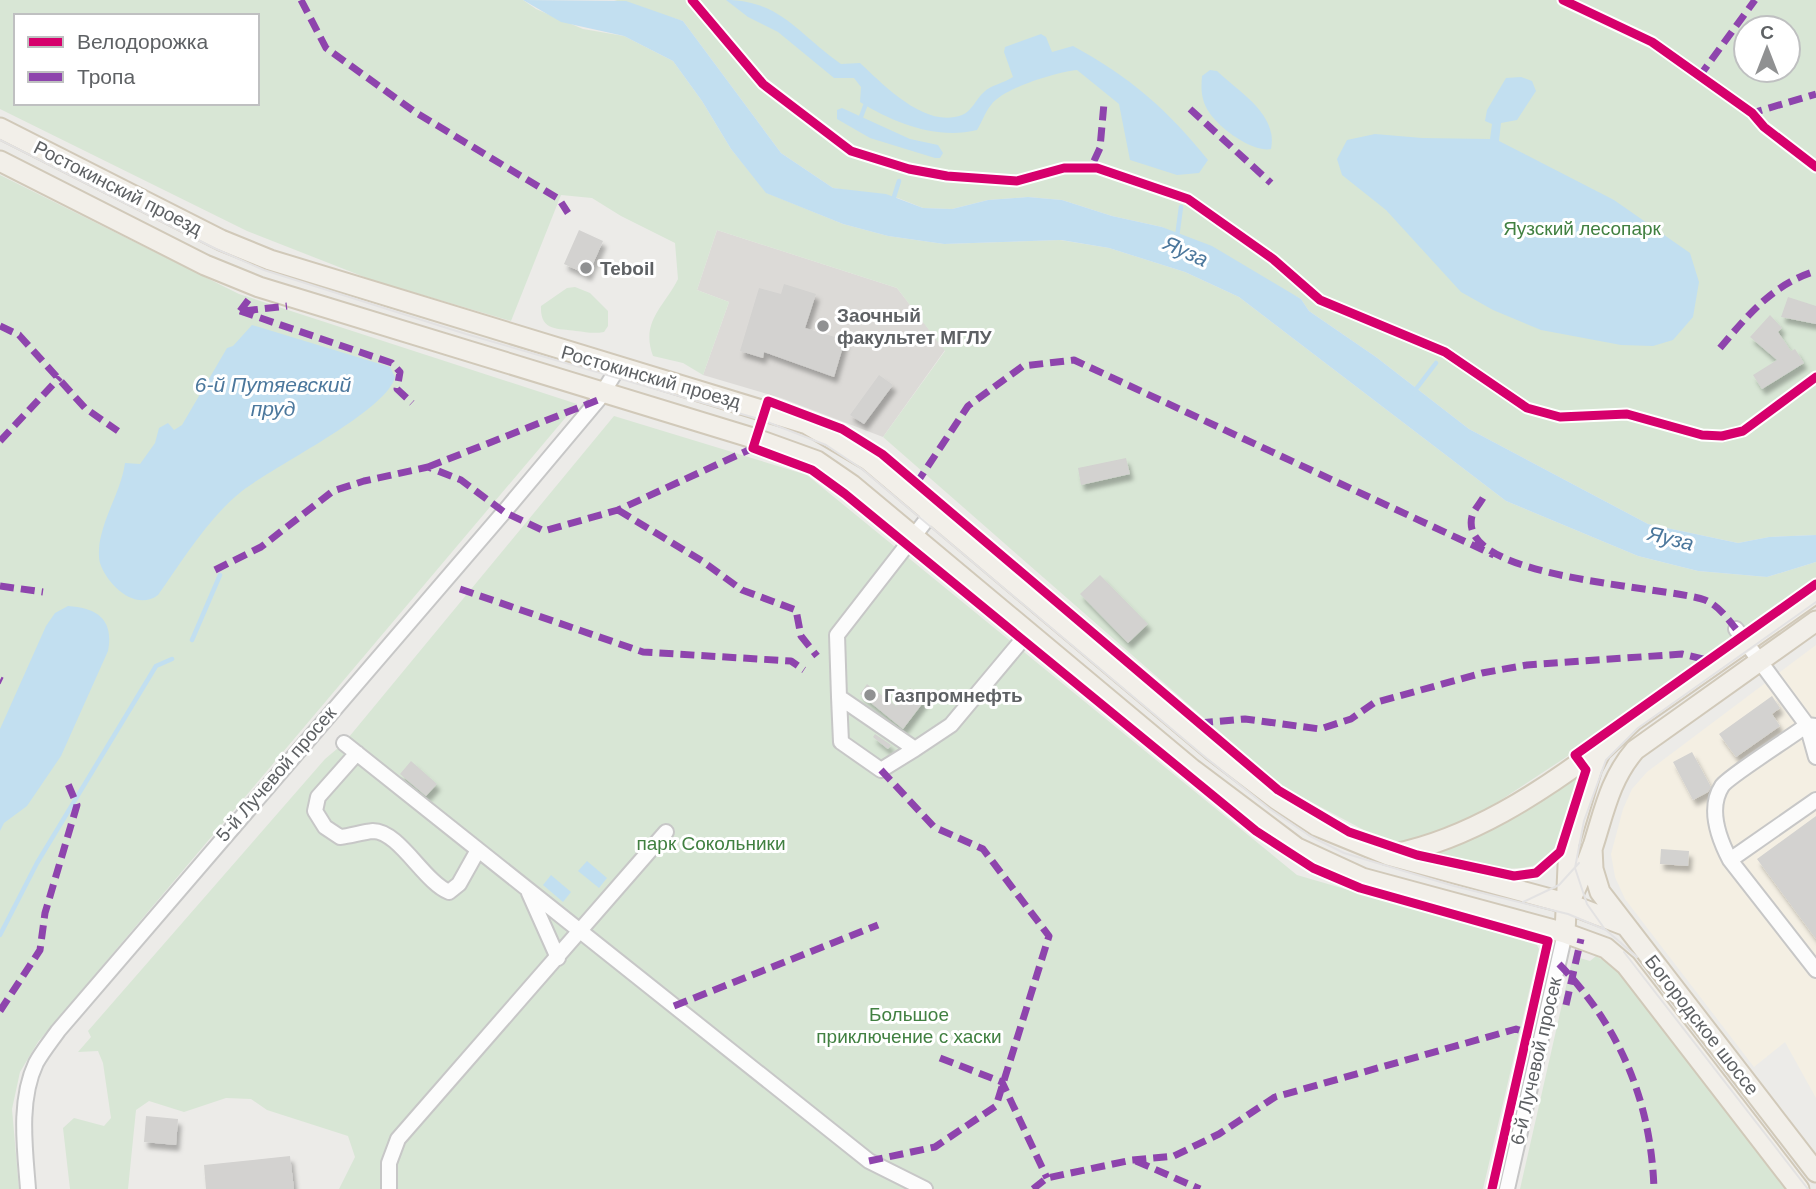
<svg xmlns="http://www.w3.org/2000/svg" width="1816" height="1189" font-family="Arial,sans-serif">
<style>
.commercial{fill:#f4efe3}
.education{fill:#dcdad7}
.green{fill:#d8e6d5;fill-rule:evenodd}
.water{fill:#c2dff0}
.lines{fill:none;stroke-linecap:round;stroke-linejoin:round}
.stream{stroke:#c2dff0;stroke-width:4.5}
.building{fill:#d3d2d0;filter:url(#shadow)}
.minor-casing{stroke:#c7c7c7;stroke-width:18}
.major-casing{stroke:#d1c9b9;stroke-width:23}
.minor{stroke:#fcfcfc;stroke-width:14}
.major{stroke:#f2efe9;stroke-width:19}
.tram{stroke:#e3e2e2;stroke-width:2}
.quiet{stroke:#8e44ad;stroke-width:7;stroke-dasharray:14 7;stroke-linecap:butt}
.cycleway-casing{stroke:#fff;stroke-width:13}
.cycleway{stroke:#d6006c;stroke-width:9}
.poi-dot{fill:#909192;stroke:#fff;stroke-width:2.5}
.labels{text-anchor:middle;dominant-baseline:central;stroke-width:6;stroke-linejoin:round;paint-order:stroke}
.street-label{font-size:19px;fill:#5e6164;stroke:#fff}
.park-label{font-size:19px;fill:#418041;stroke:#fff}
.poi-label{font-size:19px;font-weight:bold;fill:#5e6164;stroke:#fff;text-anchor:start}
.water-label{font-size:21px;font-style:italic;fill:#4b779c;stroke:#fff}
</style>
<defs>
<filter id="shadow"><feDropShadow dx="3.5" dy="6" stdDeviation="2" flood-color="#0004"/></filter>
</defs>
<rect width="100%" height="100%" fill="#ecebe8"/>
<!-- commercial -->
<path class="commercial" d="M1816,645V1098L1785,1042L1754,1067L1625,899L1615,877L1611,854L1623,809L1632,789L1647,772Z"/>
<!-- education -->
<path class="education" d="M717,230L897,288L945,350L883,437L781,398L703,375L729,302L697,290Z"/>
<!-- green -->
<path class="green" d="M0,0H523L536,9L583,29L624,36L673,61L702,101L731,149L767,193L843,224L888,236L944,244L1060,240L1109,248L1185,272L1239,297L1506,501L1638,556L1698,571L1767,577L1816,562V580L1615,725L1484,811L1445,830L1404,844L1379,838L1283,787L883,437L945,351L897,288L717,230L697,290L729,302L703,375L683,363L653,356C640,321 665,306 678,279L675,243L621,216L592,198L561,195L511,321L372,280L247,231L0,109ZM16,16H257V103H16Z
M614,0H1816V535L1769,537L1738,543L1648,524L1469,429L1376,357L1309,311L1301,299L1162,227L1112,216L1062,200L1028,197L988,200L952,209L923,208L898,198L833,188L781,153L683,21ZM1746,28H1788V70H1746Z
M0,175L239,294L577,404L38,1042L20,1072L12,1109L19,1189H0Z
M575,287L590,293L608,311V326L604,332C593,334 586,332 576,331C558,328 540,332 541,306L567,288Z
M614,416L807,475L1297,875L1537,945L1539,949L1483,1189H339L355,1157L348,1136L267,1110L251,1099L226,1098L184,1112L149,1101L136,1110L128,1189H70L63,1128L74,1118L104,1126L111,1118L103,1063L98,1051L78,1052L91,1037L88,1031L325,759L344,743Z
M1580,776C1573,799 1568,827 1557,849C1541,882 1456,866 1428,854C1483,835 1531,808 1580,776Z
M1573,956L1590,961L1596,956L1623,972L1786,1189H1520Z"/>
<!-- water -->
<path class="water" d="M523,0L626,1L683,21L781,153L833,188L886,194L923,208L952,209L988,200L1028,197L1062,200L1112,216L1162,227L1212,246L1301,299L1309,311L1376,357L1469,429L1648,524L1738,543L1769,537L1816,535V562L1767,577L1698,571L1638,556L1506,501L1239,297L1185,272L1109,248L1061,240L944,244L888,236L843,224L766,193L731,149L702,101L673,61L624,36L561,22Z
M726,0C780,0 799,35 841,64L860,63C884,85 925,129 962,115C972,111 976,99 984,92C991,85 1004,83 1013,77L1004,52L1005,47L1041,34L1046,37L1052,52L1073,46C1129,76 1168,110 1208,160L1199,173L1177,175L1130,160L1119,104L1077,70C1057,72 1003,88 991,105C985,112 982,122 977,130C937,140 894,123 860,102L861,87L854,78H834L778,32L748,17Z
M1210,70L1217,71C1240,93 1278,114 1271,149C1252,153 1216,126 1207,109C1201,98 1201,88 1202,76Z
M1521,77L1532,81L1536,91L1517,120L1501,123L1499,141L1614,200L1690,253L1699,282L1693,317L1673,340L1653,346L1621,345L1541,330L1493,310L1461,292L1386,210L1342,175L1337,159L1347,140L1375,134L1422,138L1490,139L1492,124L1485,121L1487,110L1506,78Z
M842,108L910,139L938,145L943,153L940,158H935L870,138L837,119V110Z
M252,325L390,367L395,377C387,411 274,466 242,491C208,518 183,560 158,595C136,612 107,585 100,563C98,556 99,543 101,536C107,510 121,490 125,463L140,464L155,443L159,428L168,423L174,430L182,425L227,348L233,346Z
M68,606C98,608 114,620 108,651L61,756L27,806L4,823L0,831V729L46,626L55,613Z
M587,861L607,878L599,888L578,871Z
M551,875L571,892L563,902L543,885Z"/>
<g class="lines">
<!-- stream -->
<path class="stream" d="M859,122L867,101
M893,200L899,181
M1177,237L1181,207
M1413,393L1436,363
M192,640L220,575
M0,935L37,863L156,666L172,659"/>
</g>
<!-- building -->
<path class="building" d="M579,230L603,241L588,275L564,264Z
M784,284L816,294L805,328L845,340L834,377L764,352L763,358L740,351L759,288L781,294Z
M1788,297L1816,306V324L1781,317Z
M1770,315L1782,328L1778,332L1791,351L1795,349L1804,363L1762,389L1753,375L1777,360L1750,337Z
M879,375L893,385L864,424L850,415Z
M1126,458L1130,474L1081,485L1078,468Z
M1100,575L1148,624L1128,643L1080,594Z
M867,684L896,706L910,688L925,700L903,729L860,694Z
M1772,696L1780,708L1772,714L1780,726L1736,757L1719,734Z
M875,734L891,745L888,749L873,737Z
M1692,752L1711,787L1708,792L1693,800L1673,762Z
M411,761L437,784L426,796L400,774Z
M1816,816V939L1757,859Z
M1661,849L1689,851L1688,866L1660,864Z
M146,1116L178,1119L176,1145L144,1142Z
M290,1156L294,1189H206L204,1165Z"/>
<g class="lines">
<defs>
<path id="minor" d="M931,514L837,635L839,697L915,749L951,725L1028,633
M1736,629L1807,725L1816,757
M839,697L841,742L881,770L915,749
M1816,726L1807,725C1793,736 1729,776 1722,786C1707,809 1719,839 1730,860L1816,970
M344,743L869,1161L925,1189
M357,753L318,797L315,811L325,827L340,837C351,836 362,832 373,831C399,831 424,882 449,892L459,884L478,850
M1730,860L1816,800
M529,893L558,958
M28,1189C25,1149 18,1101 36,1063C42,1052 51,1041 58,1031L504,512L598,400L618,368
M389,1189V1163L398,1139L666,832
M1507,1189L1565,933"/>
<path id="major" d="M0,128L221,240L270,260L807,424L868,460L1212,750L1276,799L1317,826L1388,855L1569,904L1624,925
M0,161L205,265L259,287L756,439L817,461L852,485L1192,769L1297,848L1362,878L1565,933L1606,948L1626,965L1799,1189
M1592,848L1593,869L1600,892L1816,1172
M1394,854C1469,839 1540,793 1601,747
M1569,903C1578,884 1586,866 1593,846C1604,812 1610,779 1635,750L1816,621
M1565,933L1569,844L1592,768L1601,751L1633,721L1816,593"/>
</defs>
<!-- minor casing -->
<use href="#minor" class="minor-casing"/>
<!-- major casing -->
<use href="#major" class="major-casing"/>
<!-- minor -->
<use href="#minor" class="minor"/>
<!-- major -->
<use href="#major" class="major"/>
<!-- tram -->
<path class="tram" d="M0,140L214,248L264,270L466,334L762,420L826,445L862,469L1205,757L1270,809L1310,836L1344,853L1454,886L1568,914L1606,930L1637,957
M1523,902L1559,885L1579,863
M1604,928L1587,904L1575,868L1584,821L1606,760L1638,728L1816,602
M1624,952L1808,1189"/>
<!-- quiet -->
<path class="quiet" d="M301,0L326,48L415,112L559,199L568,213
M1699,77L1755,0
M1190,109L1271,183
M1754,116L1752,113L1816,94
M1094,161L1100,148L1104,103
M240,311L392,363L400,372L397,389L412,403
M240,311L252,295
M244,311L287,306
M0,326L19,335L85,408L118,431
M1720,348C1748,315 1773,284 1816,271
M0,441L60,377
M428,467L598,400
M916,484L968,406L1023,366L1074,360L1494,555
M1483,498C1480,503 1474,510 1472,516C1456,580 1668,586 1705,600C1718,605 1728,619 1736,629
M618,510L702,561L742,590L796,610L801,636L817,656
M215,570L261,547L333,491L364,481L428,467L461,480L504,512L544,531L618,510L753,448
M0,586L43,592
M460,589L643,652L791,661L804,670
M0,680L2,681
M1199,723L1245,719L1320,729L1351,719L1374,703L1482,673L1527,665L1682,654L1707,660
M1559,964C1620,1027 1651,1101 1654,1189
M1566,1005L1581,939
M674,1006L878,925
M0,1011L40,950L45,913L77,805L68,784
M940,1058L1002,1082L1047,1178
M869,1161L935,1147L996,1106L1049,936L983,849L934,827L881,770
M1136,1161L1200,1189
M1033,1189L1047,1178L1132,1160L1174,1156L1219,1134L1275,1097L1516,1029L1528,1033"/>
<defs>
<path id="cycleway" d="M692,0L763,84L851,151L909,169L947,176L1017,181L1064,168H1097L1188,199L1273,259L1320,300L1445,352L1527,408L1560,417L1627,414L1702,435L1722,436L1743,431L1816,377
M1563,0L1652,42L1752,113L1764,127L1816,167
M1492,1189L1548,941L1360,888L1313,868L1256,831L845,494L812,470L753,448L768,401L842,429L882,454L1278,790L1349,832L1417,855L1514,876L1536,873L1560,852L1586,770L1575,755L1816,584"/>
</defs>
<!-- cycleway casing -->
<use href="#cycleway" class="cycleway-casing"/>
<!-- cycleway -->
<use href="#cycleway" class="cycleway"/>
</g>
<!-- markers -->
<g class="poi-dot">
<circle cx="586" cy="268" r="7"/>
<circle cx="823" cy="326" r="7"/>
<circle cx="870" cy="695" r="7"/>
</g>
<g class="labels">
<!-- street labels -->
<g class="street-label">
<text transform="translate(118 188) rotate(27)">Ростокинский проезд</text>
<text transform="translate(651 377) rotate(16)">Ростокинский проезд</text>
<text transform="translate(276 774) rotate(-49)">5-й Лучевой просек</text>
<text transform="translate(1702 1025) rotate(52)">Богородское шоссе</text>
<text transform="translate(1536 1061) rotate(-77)">6-й Лучевой просек</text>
</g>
<!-- park labels -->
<g class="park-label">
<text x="1582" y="228">Яузский лесопарк</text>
<text x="711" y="843">парк Сокольники</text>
<text x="909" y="1014">Большое<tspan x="909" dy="22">приключение с хаски</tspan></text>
</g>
<!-- poi labels -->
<g class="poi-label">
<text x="600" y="268">Teboil</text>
<text x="837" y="315">Заочный<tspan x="837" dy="22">факультет МГЛУ</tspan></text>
<text x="884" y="695">Газпромнефть</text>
</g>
<!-- water labels -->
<g class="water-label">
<text transform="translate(1186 251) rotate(24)">Яуза</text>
<text x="273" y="384">6-й Путяевский<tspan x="273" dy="24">пруд</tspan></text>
<text transform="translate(1671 538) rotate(14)">Яуза</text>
</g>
</g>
<!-- legend -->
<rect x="14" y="14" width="245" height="91" fill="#ffffff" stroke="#bfc0c1" stroke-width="2"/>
<rect x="28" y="37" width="35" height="10" fill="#d6006c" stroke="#bfc0c1" stroke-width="2"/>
<text x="77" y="49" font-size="21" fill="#5e6164">Велодорожка</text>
<rect x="28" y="72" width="35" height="10" fill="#8e44ad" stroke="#bfc0c1" stroke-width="2"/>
<text x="77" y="84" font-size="21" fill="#5e6164">Тропа</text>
<!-- north arrow -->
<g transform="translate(1767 49)"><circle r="33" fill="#ffffff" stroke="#bfc0c1" stroke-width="2"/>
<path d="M0-5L12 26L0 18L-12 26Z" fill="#909192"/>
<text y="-10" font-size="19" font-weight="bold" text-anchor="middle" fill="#5e6164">С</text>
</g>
</svg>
